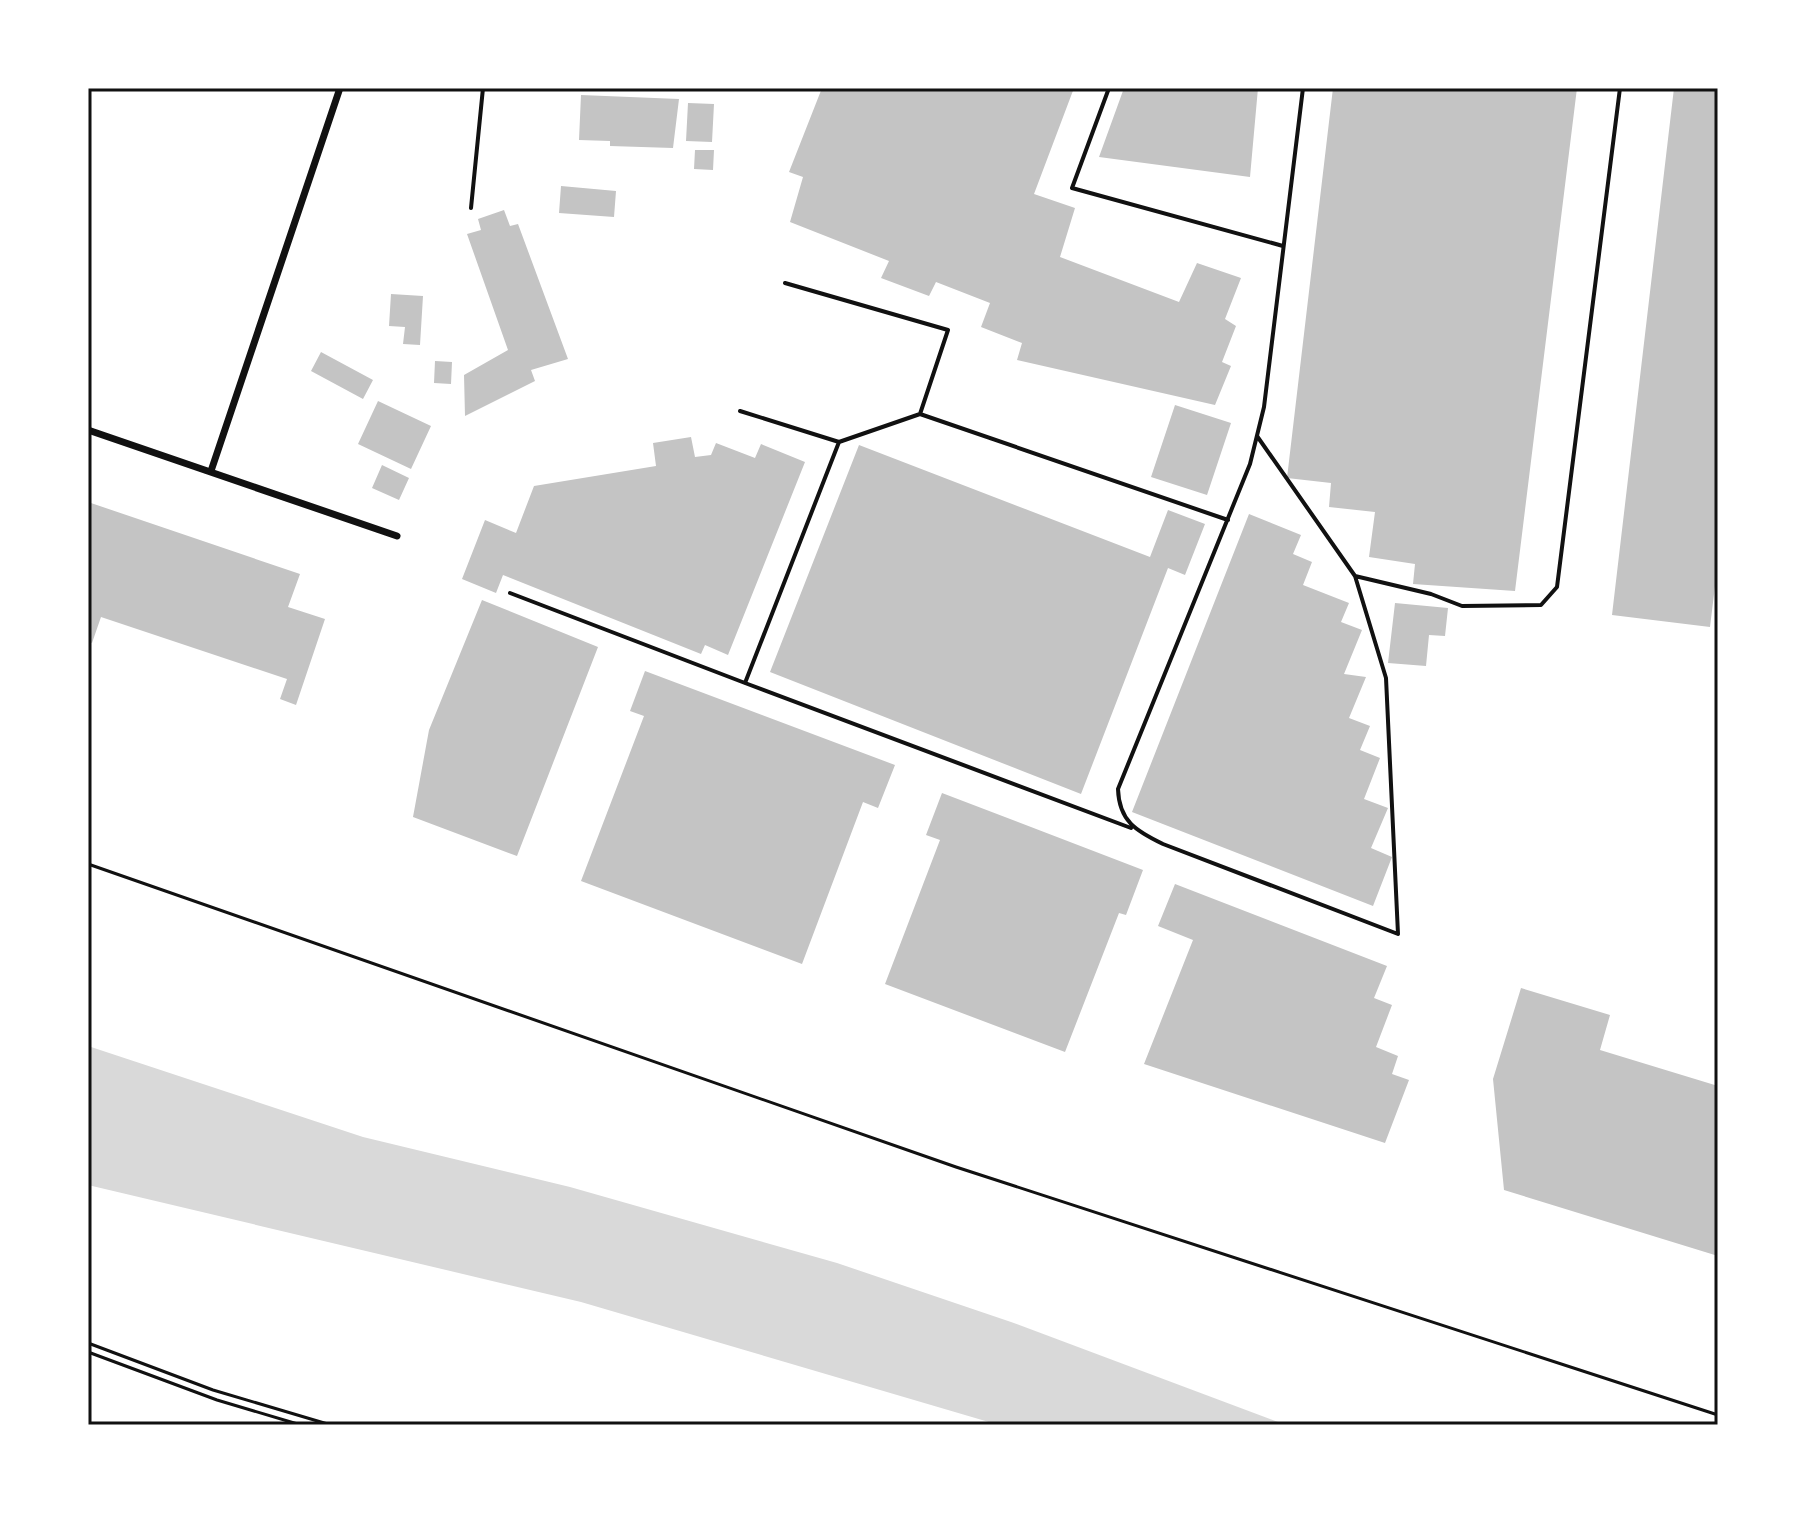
<svg xmlns="http://www.w3.org/2000/svg" width="1806" height="1513" font-family="'Alegreya Sans',sans-serif">
<style>
.water{fill:#d9d9d9}
.building{fill:#c4c4c4}
.lines{fill:none;stroke-linecap:round;stroke-linejoin:round}
.path{stroke:#111;stroke-width:3}
.service{stroke:#111;stroke-width:4}
.minor{stroke:#111;stroke-width:7}
.neatline{fill:none;stroke:#111;stroke-width:3}
</style>
<rect width="100%" height="100%" fill="#fff"/>
<!-- water -->
<path class="water" d="M88,1046L363,1137L570,1187L837,1263L1011,1322L1286,1425H999L581,1302L88,1185Z"/>
<!-- building -->
<path class="building" d="M822,88H1074L1034,194L1075,208L1060,257L1179,302L1197,263L1241,278L1225,319L1236,326L1222,362L1231,366L1215,405L1017,360L1022,343L981,327L990,303L936,282L929,296L881,278L889,261L790,222L803,177L789,172Z
M1124,88H1258L1250,177L1099,157Z
M1333,88H1577L1515,591L1413,584L1415,564L1369,557L1375,512L1329,507L1331,483L1287,478Z
M1674,88H1718V586H1715L1710,627L1612,615Z
M581,95L679,99L673,148L610,146V141L579,140Z
M688,103L714,104L712,142L686,141Z
M695,150H714L713,170L694,169Z
M561,186L616,191L614,217L559,213Z
M504,210L510,226L518,224L568,359L531,370L535,381L465,416L464,375L508,350L467,234L481,230L478,219Z
M391,294L423,296L420,345L403,344L405,327L389,326Z
M321,352L373,380L363,399L311,371Z
M435,361L452,362L451,384L434,383Z
M378,401L431,426L411,469L358,444Z
M1175,405L1231,423L1207,495L1151,477Z
M691,437L695,457L711,455L716,443L755,458L761,444L805,462L728,655L705,645L701,654L503,575L496,593L462,579L485,520L516,533L534,486L656,466L653,443Z
M859,445L1150,557L1168,510L1205,524L1185,575L1168,568L1081,794L770,672Z
M382,465L409,478L399,500L372,488Z
M88,502L300,574L288,607L325,619L296,705L280,699L287,679L101,617L92,643L88,641Z
M1249,514L1301,535L1293,554L1312,562L1303,585L1349,603L1341,622L1362,630L1344,674L1366,677L1349,718L1370,726L1360,750L1380,758L1364,799L1388,808L1371,848L1392,857L1373,906L1132,812Z
M482,600L598,647L517,856L413,817L429,730Z
M1395,603L1448,608L1445,636L1429,635L1426,666L1388,663Z
M645,671L895,765L878,808L863,802L802,964L581,881L644,716L630,711Z
M942,793L1143,870L1126,915L1119,913L1065,1052L885,984L940,840L926,835Z
M1175,884L1387,966L1374,998L1392,1005L1376,1047L1398,1056L1392,1074L1409,1080L1385,1143L1144,1064L1193,940L1158,926Z
M1521,988L1610,1015L1600,1050L1718,1086V1256L1504,1190L1493,1079Z"/>
<g class="lines">
<!-- path -->
<path class="path" d="M88,864L956,1167L1718,1415
M88,1343L213,1390L331,1425
M88,1352L217,1400L301,1425"/>
<!-- service -->
<path class="service" d="M1109,88L1072,188L1283,246
M1303,88L1264,407L1250,464L1118,789C1119,821 1136,831 1163,844L1398,934L1386,678L1355,576
M471,208L483,88
M785,283L948,330L920,414
M740,411L839,442
M1257,436L1355,576L1431,594L1462,606L1541,605L1557,587L1620,88
M510,593L745,683
M1131,828L745,683L839,442L920,414L1228,520"/>
<!-- minor -->
<path class="minor" d="M88,430L397,536
M211,471L340,88"/>
</g>
<!-- border -->
<rect width="1806" height="1513" fill="none" stroke="#ffffff" stroke-width="180"/>
<rect x="90" y="90" width="1626" height="1333" class="neatline"/>
</svg>
